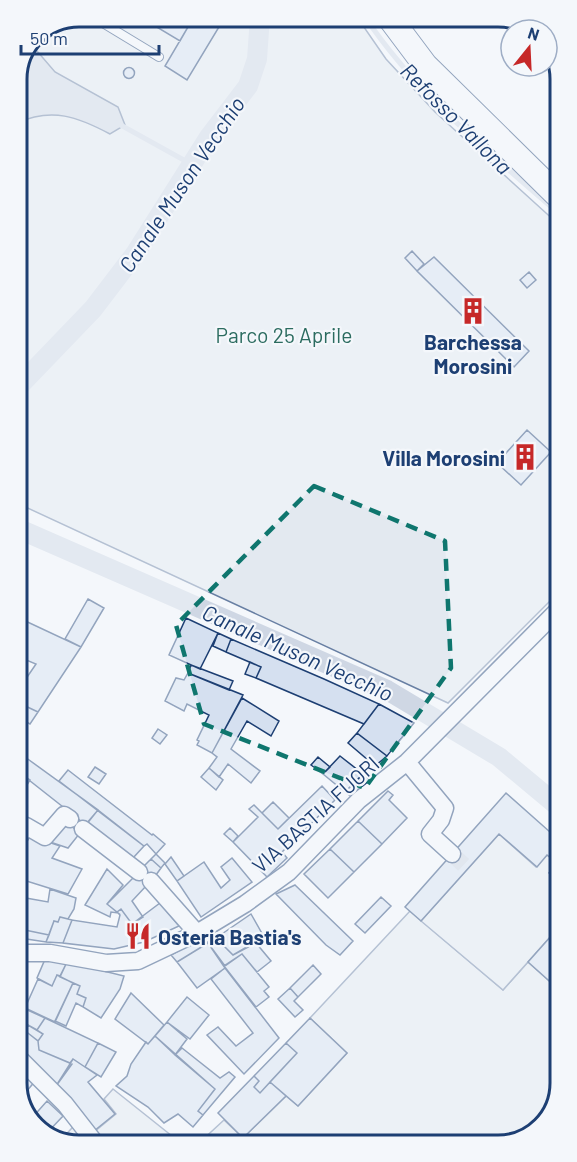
<svg xmlns="http://www.w3.org/2000/svg" width="577" height="1162" font-family="Barlow,sans-serif">
<style>
.green{fill:#e3e9f0;stroke:#687fa3;stroke-width:1.5}
.parking{fill:#e3e8f0;stroke:#687fa3;stroke-width:1.5}
.water{fill:#cfd7e4;stroke:#687fa3;stroke-width:1.5}
.lines{fill:none;stroke-linecap:round;stroke-linejoin:round}
.stream{stroke:#cfd7e4;stroke-width:5}
.canal{stroke:#cfd7e4;stroke-width:20}
.building{fill:#d5e0f0;stroke:#1d3f73;stroke-width:1.5}
.street-tunnel{stroke:#c9d2e0;stroke-width:16;stroke-dasharray:16 8;stroke-linecap:butt}
.lane-casing{stroke:#1d3f73;stroke-width:10}
.street-casing{stroke:#1d3f73;stroke-width:19}
.secondary-casing{stroke:#1d3f73;stroke-width:26}
.lane{stroke:#f4f7fb;stroke-width:8}
.street{stroke:#f4f7fb;stroke-width:16}
.secondary{stroke:#f4f7fb;stroke-width:24}
.marked{fill:none;stroke:#0f766e;stroke-width:4.5;stroke-dasharray:12 8;stroke-linejoin:round}
.labels{text-anchor:middle;dominant-baseline:central;stroke-width:4.5;stroke-linejoin:round;paint-order:stroke}
.park-label{font-size:21px;fill:#2c6c60;stroke:#f4f7fb}
.poi-label{font-size:21px;font-weight:bold;fill:#1d3f73;stroke:#f4f7fb}
.street-label{font-size:21px;fill:#1d3f73;stroke:#f4f7fb}
.water-label{font-size:22px;font-style:italic;fill:#1d3f73;stroke:#f4f7fb}
.rim{fill:none;stroke:#1d3f73;stroke-width:3}
</style>
<rect width="100%" height="100%" fill="#f4f7fb"/>
<!-- green -->
<path class="green" d="M79,17H357L386,59L435,112L557,223L558,593L448,703L19,504L17,76L35,35Z
M410,911L503,990L528,962L555,986L560,981V1083L550,1118L521,1141L198,1144L224,1120L243,1138L286,1096L298,1106L347,1053L310,1018Z"/>
<!-- parking -->
<path class="parking" d="M499,834L536,867L547,855L557,863L549,873L560,882V926L503,990L421,921Z
M113,1089L182,1144L75,1145L61,1140L81,1118L94,1132L116,1114L104,1099Z"/>
<!-- water -->
<path class="water" d="M31,44L55,72L118,107L125,125L110,134C78,117 52,107 17,123V76Z"/>
<g class="lines">
<!-- stream -->
<path class="stream" d="M365,17C416,93 488,152 557,212
M117,123L191,164"/>
<!-- canal -->
<path class="canal" d="M18,387L93,309L135,254L209,137L248,86L257,59L260,17
M19,529L387,690L499,757L559,807"/>
</g>
<!-- building -->
<path class="building" d="M140,17H172L188,27L180,41Z
M172,17H225L187,80L165,66L188,27Z
M123.5 73a5.5 5.5 0 1 1 11 0a5.5 5.5 0 1 1-11 0Z
M412,251L424,264L417,271L405,258Z
M434,257L529,351L514,367L417,271Z
M529,272L536,280L527,288L520,280Z
M527,430L551,452L521,485L497,463Z
M88,599L104,608L81,647L65,639Z
M19,618L81,647L38,712L19,703V689L36,664L19,657Z
M186,618L218,633L200,669L169,655Z
M218,633L231,639L226,652L213,646Z
M231,639L324,679L379,704L364,724L256,678L261,667L226,652Z
M250,662L261,667L256,678L245,674Z
M191,665L233,681L229,690L188,673Z
M188,673L243,695L212,753L197,745L199,741L197,740L209,715L187,704L184,711L165,701L176,678L184,680Z
M242,698L279,721L271,736L247,721L231,749L260,771L251,783L228,764L219,777L209,768L217,757L212,753Z
M19,703L38,712L30,724L19,718Z
M379,704L414,723L387,756L357,733Z
M158,729L167,735L160,744L152,738Z
M357,733L387,756L375,766L348,743Z
M340,756L363,774L345,792L323,774Z
M25,757L98,810L86,825L20,773Z
M318,757L330,767L323,774L311,765Z
M95,767L106,774L99,784L88,777Z
M209,768L223,780L216,790L201,777Z
M68,770L152,835L153,834L165,844L156,854L147,844L144,846L59,781Z
M20,773L30,780L24,790L20,787Z
M363,774L370,780L353,798L345,792Z
M322,786L335,800L282,852L287,858L267,877L233,842L258,817L249,809L254,805L278,829Z
M388,791L393,795L389,800L407,818L382,844L358,821Z
M506,793L559,840L560,865L547,855L537,867L499,834L421,921L405,907Z
M273,802L289,818L278,829L262,813Z
M98,810L144,846L133,858L87,823Z
M358,821L382,844L354,872L330,849Z
M67,823L80,833L68,848L50,842Z
M230,828L238,836L233,842L224,834Z
M25,834L60,846L52,858L82,869L68,894L20,879V842Z
M330,849L354,872L328,898L304,874Z
M156,854L165,863L161,868L151,859Z
M171,857L184,876L177,881L165,864Z
M232,858L252,882L201,917L177,881L204,862L221,888L230,880L221,867Z
M151,859L161,868L153,879L142,868Z
M557,863L560,865V882L549,873Z
M107,869L123,885L107,904L118,913L111,912L110,917L85,905Z
M137,874L147,885L132,901L143,917L132,924L121,909L117,912L107,904Z
M295,885L353,941L340,955L326,945L276,894Z
M50,889L76,898L74,909L68,919L60,917L58,922L54,921L49,935L20,929V897L48,902Z
M381,897L391,906L365,933L355,924Z
M160,903L179,926L144,942L114,949L63,943L72,920L117,927L120,915L117,912L121,909L132,924Z
M251,914L264,937L233,955L216,938Z
M60,917L72,920L63,943L46,942L54,921L58,922Z
M560,926V981L556,987L528,962Z
M20,929L49,935L46,942L20,938Z
M203,937L208,943L177,962L171,955Z
M216,938L233,955L256,943L271,961L257,972L242,954L225,966L208,943Z
M208,943L225,968L197,988L177,962Z
M242,954L269,987L264,991L269,997L256,1007L224,966Z
M46,957L67,962L60,976L57,975L52,986L37,978Z
M67,962L124,976L120,989L101,1018L83,1007L86,998L77,994L80,986L60,977Z
M313,965L321,974L298,997L290,988Z
M225,968L279,1038L244,1074L207,1035L218,1027L236,1046L253,1033L211,979Z
M57,975L73,983L55,1022L25,1008L38,979L52,986Z
M73,983L80,986L77,994L86,998L83,1007L76,1003L66,1026L55,1021Z
M290,988L298,997L294,1001L303,1010L295,1017L278,999Z
M131,993L164,1025L148,1044L115,1019Z
M187,997L209,1015L190,1039L167,1022Z
M21,1007L45,1018L37,1030L28,1025L21,1034Z
M45,1018L98,1043L85,1067L73,1059L70,1063L39,1050L38,1041L43,1034L37,1030Z
M310,1018L347,1053L298,1106L270,1082L297,1053L286,1043Z
M167,1022L187,1039L175,1055L155,1036Z
M28,1025L43,1034L38,1041L24,1030Z
M24,1030L38,1041L39,1050L72,1064L56,1086L21,1053V1034Z
M155,1036L215,1089L198,1111L203,1115L193,1127L178,1114L164,1123L148,1107L116,1086L127,1076L131,1064L146,1042L148,1044Z
M98,1043L116,1052L101,1077L85,1067Z
M286,1043L297,1053L260,1093L254,1087L259,1081L254,1076Z
M182,1048L220,1078L229,1072L235,1077L203,1115L198,1111L215,1089L175,1055Z
M73,1059L97,1075L88,1082L115,1114L94,1131L56,1086Z
M21,1067L36,1080L21,1098Z
M254,1076L259,1081L254,1087L260,1093L270,1082L286,1096L243,1138L218,1113Z
M47,1101L63,1116L46,1134L31,1119Z"/>
<g class="lines">
<!-- street-tunnel -->
<path class="street-tunnel" d="M452,854L468,869"/>
<defs>
<path id="lane" d="M93,17L159,57"/>
<path id="street" d="M407,762L445,808L441,820L430,834L452,854
M83,829L139,872
M20,836L26,826L45,837L64,815L70,819
M151,881L197,933
M20,953H50L106,963L138,961L197,933L245,904L289,872L359,800L407,762L558,610
M21,1060L65,1104L97,1145"/>
<path id="secondary" d="M389,17L425,65L556,194"/>
</defs>
<!-- lane casing -->
<use href="#lane" class="lane-casing"/>
<!-- street casing -->
<use href="#street" class="street-casing"/>
<!-- secondary casing -->
<use href="#secondary" class="secondary-casing"/>
<!-- lane -->
<use href="#lane" class="lane"/>
<!-- street -->
<use href="#street" class="street"/>
<!-- secondary -->
<use href="#secondary" class="secondary"/>
</g>
<!-- marked area -->
<path d="M0 0H577V1162H0ZM314,486L445,541L451,668L365,788L204,724L176,625Z" fill="#f4f7fb" fill-opacity=".55" fill-rule="evenodd"/>
<path class="marked" d="M314,486L445,541L451,668L365,788L204,724L176,625Z"/>
<!-- icons -->
<defs>
<symbol id="building-bare" viewBox="-9 -9 18 18"><path d="M-4-6H4V6H1V3H-1V6H-4ZM-2.5-4.3h1.7v1.8h-1.7ZM.8-4.3h1.7v1.8H.8ZM-2.5-1h1.7V.8h-1.7ZM.8-1h1.7V.8H.8Z" fill="#c62828" stroke="#f4f7fb" stroke-width="2.5" paint-order="stroke"/></symbol>
<symbol id="restaurant-bare" viewBox="-9 -9 18 18"><path d="M-5-6h1v4h1v-4h1v4h1v-4h1v5L-1.5 .5V6h-2V.5L-5-1ZM5-6V6H3V1.5H1.5Q1.5-4 5-6Z" fill="#c62828" stroke="#f4f7fb" stroke-width="2.5" paint-order="stroke"/></symbol>
</defs>
<g fill-rule="evenodd">
<use href="#building-bare" x="454" y="292" width="38" height="38"/>
<use href="#building-bare" x="506" y="438" width="38" height="38"/>
<use href="#restaurant-bare" x="119" y="917" width="38" height="38"/>
</g>
<g class="labels">
<!-- park labels -->
<g class="park-label">
<text x="284" y="334">Parco 25 Aprile</text>
</g>
<!-- poi labels -->
<g class="poi-label">
<text x="473" y="341">Barchessa<tspan x="473" dy="24">Morosini</tspan></text>
<text x="505" y="457" text-anchor="end">Villa Morosini</text>
<text x="158" y="936" text-anchor="start">Osteria Bastia's</text>
</g>
<!-- street labels -->
<g class="street-label">
<text transform="translate(315 814) rotate(-42)">VIA BASTIA FUORI</text>
</g>
<!-- water labels -->
<g class="water-label">
<text transform="translate(457 118) rotate(45)">Refosso Vallona</text>
<text transform="translate(181 184) rotate(-56)">Canale Muson Vecchio</text>
<text transform="translate(298 652) rotate(24)">Canale Muson Vecchio</text>
</g>
</g>
<!-- crop -->
<path d="M0 0H577V1162H0ZM79 27H498A52 52 0 0 1 550 79V1083A52 52 0 0 1 498 1135H79A52 52 0 0 1 27 1083V79A52 52 0 0 1 79 27Z" fill="#f4f7fb" fill-rule="evenodd"/>
<path class="rim" d="M79 27H498A52 52 0 0 1 550 79V1083A52 52 0 0 1 498 1135H79A52 52 0 0 1 27 1083V79A52 52 0 0 1 79 27Z"/>
<!-- north arrow -->
<g transform="translate(529 48) rotate(18)"><circle r="28" fill="#f4f7fb" stroke="#9eadc5" stroke-width="1.5"/>
<path d="M0-4.5L10 22L0 15L-10 22Z" fill="#c62828"/>
<text y="-9" font-size="16" font-weight="bold" text-anchor="middle" fill="#1d3f73">N</text>
</g>
<!-- scale -->
<path d="M21 45v9h138v-9" fill="none" stroke="#1d3f73" stroke-width="3"/>
<text x="30" y="45" font-size="18" fill="#1d3f73" stroke="#f4f7fb" stroke-width="4.5" paint-order="stroke">50 m</text>
</svg>
